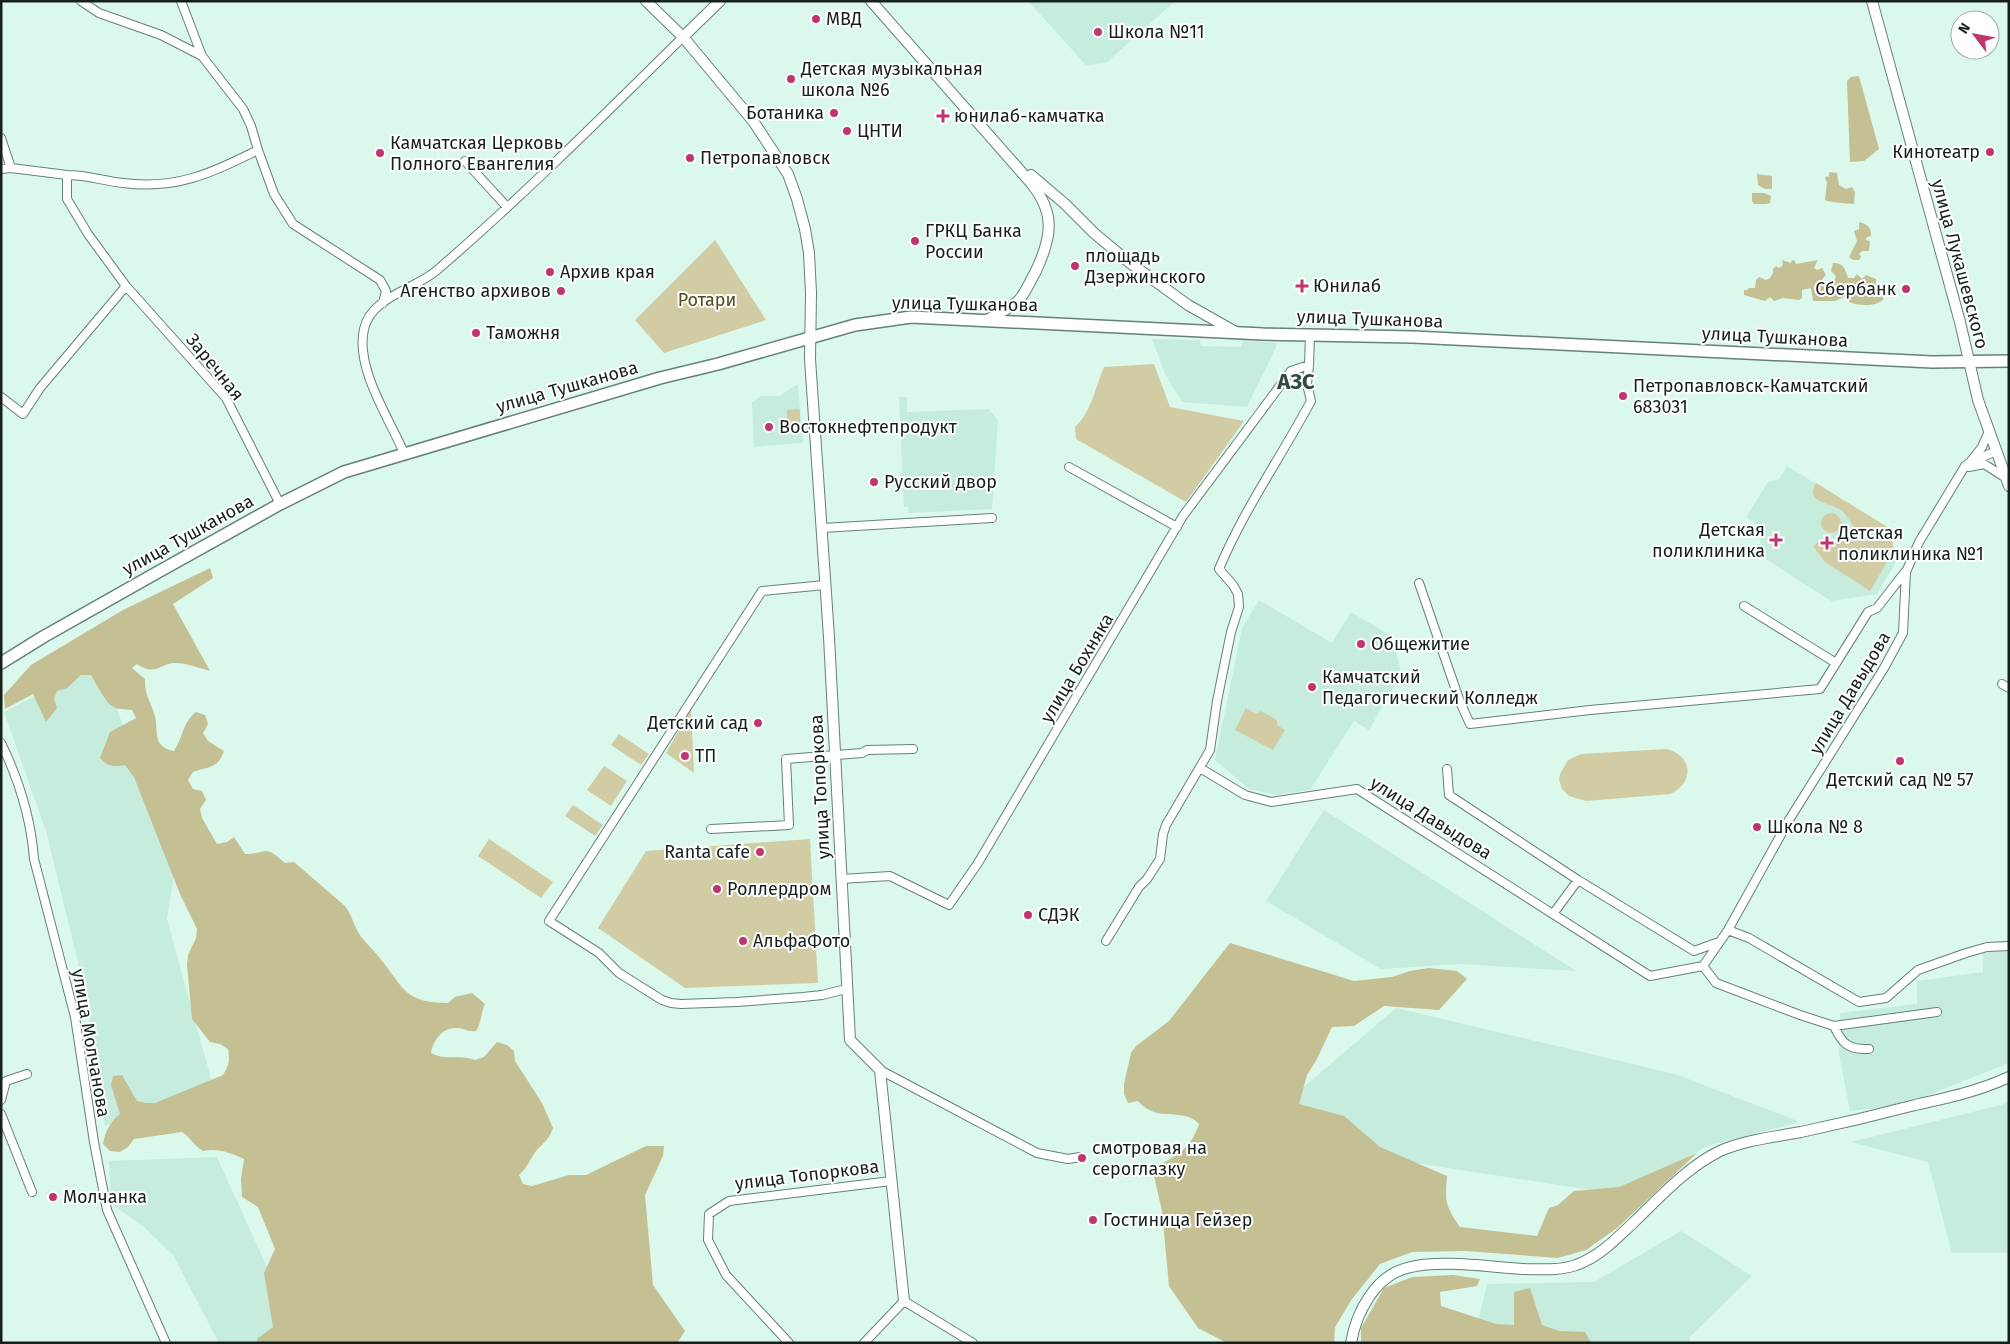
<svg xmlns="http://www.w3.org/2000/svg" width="2010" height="1344" font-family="'Fira Sans',sans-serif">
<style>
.built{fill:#c6ecdd}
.green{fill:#d1cca4}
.forest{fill:#c5bf94}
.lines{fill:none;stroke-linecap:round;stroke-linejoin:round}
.street-casing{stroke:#668176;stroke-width:10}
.secondary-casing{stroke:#668176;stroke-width:12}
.primary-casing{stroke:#668176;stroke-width:14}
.street{stroke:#fff;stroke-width:8}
.secondary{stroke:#fff;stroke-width:10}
.primary{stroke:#fff;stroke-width:11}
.poi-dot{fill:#c0356e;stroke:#fff;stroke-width:2}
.labels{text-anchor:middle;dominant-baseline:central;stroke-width:4;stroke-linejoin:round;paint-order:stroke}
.poi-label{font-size:18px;fill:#16211d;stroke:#fff;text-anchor:start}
.street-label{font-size:18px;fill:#16211d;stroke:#fff}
.park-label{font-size:18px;fill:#534c19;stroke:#fff}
.district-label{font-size:22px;font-weight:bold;fill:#324b41;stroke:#fff}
</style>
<rect width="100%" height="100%" fill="#dbf8ec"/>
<!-- built -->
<path class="built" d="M1028,1H1175L1106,63L1086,65Z
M1152,339L1200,340L1201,346L1241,347L1243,340L1278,343L1247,407L1182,402L1165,374Z
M798,384L803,443L754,447L752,402L761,396H779Z
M899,397H907V412L989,409L998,421L992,509L909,513L908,507H904Z
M1787,466L1889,528L1896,562L1877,594L1831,601L1766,559L1754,522L1746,517L1768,482L1779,479Z
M1259,600L1332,643L1351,612L1393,637L1401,674L1369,730L1354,721L1310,790L1277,795L1249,789L1215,760L1242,628Z
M101,662L174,875L167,919L215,1093L105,1126L85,991L46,831L4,712Z
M1324,810L1576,971L1459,964L1381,969L1266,901Z
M2009,949V1063L1903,1105L1850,1111L1839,1054L1840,1013L1917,1004V981L1983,972V953Z
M1396,1008L1675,1074L1800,1122L1707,1146L1623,1195L1389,1159L1293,1116L1299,1091Z
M2009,1101V1253H1952L1928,1162L1851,1142L2001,1105Z
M217,1157L278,1291L275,1343H219L173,1255L142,1225L111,1204L109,1161Z
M1681,1231L1752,1276L1690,1337V1343H1473L1487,1284L1594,1282Z"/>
<!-- green -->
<path class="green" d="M715,240L766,320L664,353L635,320Z
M1154,364L1170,407L1244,421L1186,502L1076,439L1075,427C1092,411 1095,388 1104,367Z
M798,409L800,411V426L789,429L787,427V410Z
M1816,483L1889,528L1883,531L1858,532C1852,526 1847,514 1841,510C1832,503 1804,503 1816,483Z
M1821 523a10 10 0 1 1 20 0a10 10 0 1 1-20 0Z
M1892,540L1894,550L1870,591L1825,562L1813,546L1819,542Z
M1246,708L1256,714L1261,711L1277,720V725L1285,730L1273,750L1235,730Z
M691,709L694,773L666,753Z
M619,734L649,754L641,765L611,745Z
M1666,749C1693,755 1695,783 1670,794L1586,801L1569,796L1562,789L1559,780L1560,774L1568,760L1581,754Z
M604,766L627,781L611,806L587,790Z
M573,805L603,825L595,836L565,816Z
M489,839L553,882L541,898L478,856Z
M810,839L818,983L685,988L598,928L646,851Z"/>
<!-- forest -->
<path class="forest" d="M1859,76L1879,149L1864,161L1850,162L1847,81L1851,77Z
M1829,172L1837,173L1839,185L1846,189L1852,187L1855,192L1854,204C1845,203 1832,203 1825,200L1827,182L1825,179L1826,176L1829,177Z
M1757,174L1772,176V189H1765L1758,185Z
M1752,193H1764L1771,196L1770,203L1766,204H1754L1752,201Z
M1859,222C1868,225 1871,226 1871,236L1867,237L1866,240L1870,241L1869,251H1862L1859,254L1861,257L1859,260H1853L1849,257L1857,241L1854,231L1859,229Z
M1782,260L1791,263L1792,260L1795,261L1796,264L1818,260L1814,268L1817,270L1822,268L1826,275L1822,279L1825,283L1828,282L1833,284L1836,276L1831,271L1833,263C1844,263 1845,269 1848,278H1854L1857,274L1862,279L1866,275L1876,279V290L1884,299C1876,307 1859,306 1849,302L1848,295L1835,301H1813L1811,288L1802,290V298L1799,300L1783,298L1774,301L1770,297L1765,301L1744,295V290H1747L1749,288H1755L1756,280L1759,277L1766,280L1770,278L1773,273V269L1776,266L1779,268L1783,265Z
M210,568L213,578L173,604L210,671C199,668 187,663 175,663C161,663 155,677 137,664L132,668L145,679C145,697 149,697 154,713C160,730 150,746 174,751C183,738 182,723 196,712L205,715L208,724L203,733L208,741L224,751C218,769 209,766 193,772L188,780L193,789L202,791L206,800L200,809L202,818L217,844L227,842L234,837L245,854C269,854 262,843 285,863L294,862L345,906C351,914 353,922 357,930C362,940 372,948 379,957C404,987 403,1003 448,1003L455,997L472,993L485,1004C480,1014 482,1022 476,1031C466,1032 465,1028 457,1028C442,1027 433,1041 431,1053C445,1061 460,1054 475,1060L484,1057L497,1042L507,1045L514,1051L515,1061L542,1103L553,1128C549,1140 544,1142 536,1151C530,1159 527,1168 519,1175L523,1184L532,1186L569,1175H586L646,1146H664L663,1156L645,1195L653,1285L685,1331L677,1343H258L257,1339L273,1327L264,1273L275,1249L258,1207L242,1197L241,1179L244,1159C230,1153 219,1148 203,1151C194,1146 191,1138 182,1132L134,1139L128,1147L120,1152L110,1151L103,1144C105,1132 110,1122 120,1114L111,1085L113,1076L122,1075L137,1101L146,1103H155L223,1075C229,1066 230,1060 228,1049L220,1044L210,1042L192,1019L187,965L188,955L196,938L197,929L180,894L134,777L125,765C114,767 108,767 100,758L110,732L136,718L132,710C126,709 117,710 112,706C106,703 96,683 91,675H81L67,688L57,691L54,699L57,708L46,722L33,694L5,709L4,695L31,665L123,610Z
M1230,943L1354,981L1392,977L1410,971L1429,968L1457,971L1467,979L1439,1010L1384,1006L1354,1026L1332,1027L1317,1059L1307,1075L1299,1104L1344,1116L1380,1147L1447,1176C1445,1202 1445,1205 1460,1227L1537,1236L1549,1208L1558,1205L1574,1191L1619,1187L1697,1153L1617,1228L1586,1250L1558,1258L1466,1251L1412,1252L1380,1264L1352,1299L1335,1327L1334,1343H1227L1198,1328L1169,1286L1162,1211L1154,1176L1156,1167C1177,1155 1191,1149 1199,1124C1183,1106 1157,1124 1138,1101L1128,1103L1124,1094V1084L1131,1053L1136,1046L1169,1021Z
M1453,1275L1480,1279L1477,1286L1440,1292L1441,1306L1496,1324L1514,1325V1292L1530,1288L1542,1325L1559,1331L1585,1332L1591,1343H1361V1328L1384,1288L1412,1277Z"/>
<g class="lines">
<defs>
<path id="street" d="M81,1L99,13L161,35L202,56
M181,1L202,56L243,109L251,126L258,150
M1,138L11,168
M465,161L507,207
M1,169L11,168L67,175
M1,397L23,414L40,388L126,286
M404,453C389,418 355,368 364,329C371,297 413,290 436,271C522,197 602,117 683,37
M1971,461L1982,447L1989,431
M1069,467L1177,527
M1969,467L1984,464L2006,478
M280,504L226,398L126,286L88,234L67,199V175C88,175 103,181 123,183C177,190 211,173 258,150L274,194L293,224L380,280L386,291L383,303
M822,528L992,518
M1419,583L1460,702L1470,724L1590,710L1820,689L1868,612L1877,608L1905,572
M825,585L762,591L549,921L599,953L619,973L662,1000L671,1003L681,1004L737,1002L803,997L822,995L846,989
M1744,606L1836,663
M2002,684L2009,688
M1,743C18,778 31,819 34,859L75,1017L94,1142L107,1210L166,1343
M1200,768L1245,795L1271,802L1357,789L1650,976L1703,966L1728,930L1789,820L1884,668L1903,633L1906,572L1919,542L1965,466L1969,463L1996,451
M1447,769L1449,795L1578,880L1553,914
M711,829L789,825L786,759L862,753L867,750L913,749
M841,879L890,876L949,905L978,863L1183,516L1291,371L1309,365L1310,335
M1578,880L1694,951L1716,943
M1728,930L1749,938L1859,1002L1886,998L1918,970L1966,953L1987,947L2009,946
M1106,941L1139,887L1147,879L1160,859L1163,834L1166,825L1210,750L1217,701L1231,632L1239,607L1238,594L1233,585L1219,569C1243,511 1281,457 1311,401L1307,384L1309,365
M1703,966L1716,983L1800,1015L1834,1026L1937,1012
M1834,1026C1842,1044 1849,1050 1869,1049
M880,1070L1037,1153L1068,1159L1080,1157
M1,1100L6,1081L27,1074
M1,1114L32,1192
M789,1343L726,1275L708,1240L709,1214L729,1201L891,1181
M864,1343L904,1301L973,1343"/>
<path id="secondary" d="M646,1L683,37L753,121L788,174L797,199L805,229L809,253L811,293L810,359L829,637L850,1040L880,1070L904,1301
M871,1L1031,183C1057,215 1051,239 1035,273C1030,281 1026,292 1019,300C1012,308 996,314 987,320
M1872,1L1960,322L1978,400L2009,486
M683,37L720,1
M1031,175L1065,204L1094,233L1130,263L1188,305L1234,331
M1351,1343C1356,1313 1375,1276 1407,1268C1439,1259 1489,1267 1524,1269C1540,1269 1560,1271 1576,1265C1599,1257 1616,1239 1633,1223C1659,1198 1687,1167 1720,1151C1745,1140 1774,1137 1801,1132C1839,1124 1877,1115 1915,1105C1947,1098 1979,1091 2009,1077"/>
<path id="primary" d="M1,663L43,637L158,572L280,504L344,472L660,378L718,364L855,325L911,317L1263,334L1413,337L1932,362L2009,361"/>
</defs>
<!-- street casing -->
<use href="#street" class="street-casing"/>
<!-- secondary casing -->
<use href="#secondary" class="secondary-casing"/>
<!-- primary casing -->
<use href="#primary" class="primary-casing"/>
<!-- street -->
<use href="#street" class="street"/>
<!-- secondary -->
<use href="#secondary" class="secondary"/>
<!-- primary -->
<use href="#primary" class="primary"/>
</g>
<!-- markers -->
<g class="poi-dot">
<circle cx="816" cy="19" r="5"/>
<circle cx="1098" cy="32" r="5"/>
<circle cx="791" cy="79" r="5"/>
<circle cx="834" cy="113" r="5"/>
<path d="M940.5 108.5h5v5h5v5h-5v5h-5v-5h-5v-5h5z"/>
<circle cx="847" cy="131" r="5"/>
<circle cx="1990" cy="152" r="5"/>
<circle cx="380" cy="153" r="5"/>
<circle cx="690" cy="158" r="5"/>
<circle cx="915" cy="241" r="5"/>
<circle cx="1075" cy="266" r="5"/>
<circle cx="550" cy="272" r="5"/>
<path d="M1299.5 278.5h5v5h5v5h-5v5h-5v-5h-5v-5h5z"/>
<circle cx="1906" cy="289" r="5"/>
<circle cx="561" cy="291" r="5"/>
<circle cx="476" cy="333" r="5"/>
<circle cx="1623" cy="396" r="5"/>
<circle cx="769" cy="427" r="5"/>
<circle cx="874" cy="482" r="5"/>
<path d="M1773.5 532.5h5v5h5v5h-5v5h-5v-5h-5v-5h5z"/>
<path d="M1824.5 535.5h5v5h5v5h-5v5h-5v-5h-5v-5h5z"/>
<circle cx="1361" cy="644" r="5"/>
<circle cx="1312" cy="687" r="5"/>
<circle cx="758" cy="723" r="5"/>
<circle cx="685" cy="756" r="5"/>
<circle cx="1900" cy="761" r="5"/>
<circle cx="1757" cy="827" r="5"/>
<circle cx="760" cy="852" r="5"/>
<circle cx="717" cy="889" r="5"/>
<circle cx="1028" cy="915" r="5"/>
<circle cx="743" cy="941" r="5"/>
<circle cx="1082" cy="1158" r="5"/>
<circle cx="53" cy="1197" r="5"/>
<circle cx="1093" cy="1220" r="5"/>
</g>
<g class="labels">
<!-- poi labels -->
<g class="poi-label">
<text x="826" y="19">МВД</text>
<text x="1108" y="32">Школа №11</text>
<text x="801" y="69">Детская музыкальная<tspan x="801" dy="21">школа №6</tspan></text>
<text x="824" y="113" text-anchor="end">Ботаника</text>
<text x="954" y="116">юнилаб-камчатка</text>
<text x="857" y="131">ЦНТИ</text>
<text x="390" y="143">Камчатская Церковь<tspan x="390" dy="21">Полного Евангелия</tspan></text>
<text x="1980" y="152" text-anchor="end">Кинотеатр</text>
<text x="700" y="158">Петропавловск</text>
<text x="925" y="231">ГРКЦ Банка<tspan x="925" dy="21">России</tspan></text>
<text x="1085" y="256">площадь<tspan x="1085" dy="21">Дзержинского</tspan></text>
<text x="560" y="272">Архив края</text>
<text x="1313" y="286">Юнилаб</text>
<text x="1896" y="289" text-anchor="end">Сбербанк</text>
<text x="551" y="291" text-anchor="end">Агенство архивов</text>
<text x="486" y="333">Таможня</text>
<text x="1633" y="386">Петропавловск-Камчатский<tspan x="1633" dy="21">683031</tspan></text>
<text x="779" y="427">Востокнефтепродукт</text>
<text x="884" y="482">Русский двор</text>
<text x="1765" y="530" text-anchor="end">Детская<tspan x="1765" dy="21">поликлиника</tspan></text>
<text x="1838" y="533">Детская<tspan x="1838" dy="21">поликлиника №1</tspan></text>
<text x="1371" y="644">Общежитие</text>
<text x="1322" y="677">Камчатский<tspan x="1322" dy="21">Педагогический Колледж</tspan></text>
<text x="748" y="723" text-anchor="end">Детский сад</text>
<text x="695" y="756">ТП</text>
<text x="1900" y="780" text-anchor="middle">Детский сад № 57</text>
<text x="1767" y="827">Школа № 8</text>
<text x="750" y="852" text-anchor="end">Ranta cafe</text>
<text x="727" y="889">Роллердром</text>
<text x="1038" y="915">СДЭК</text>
<text x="753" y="941">АльфаФото</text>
<text x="1092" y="1148">смотровая на<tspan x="1092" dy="21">сероглазку</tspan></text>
<text x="63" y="1197">Молчанка</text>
<text x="1103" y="1220">Гостиница Гейзер</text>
</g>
<!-- street labels -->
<g class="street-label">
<text transform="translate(1960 264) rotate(75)">улица Лукашевского</text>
<text transform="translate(965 304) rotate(1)">улица Тушканова</text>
<text transform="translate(1370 319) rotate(2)">улица Тушканова</text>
<text transform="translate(1775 337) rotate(3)">улица Тушканова</text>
<text transform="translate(215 367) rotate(51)">Заречная</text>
<text transform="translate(567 387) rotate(-16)">улица Тушканова</text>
<text transform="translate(188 535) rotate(-29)">улица Тушканова</text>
<text transform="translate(1077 668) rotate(-59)">улица Бохняка</text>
<text transform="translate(1850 693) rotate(-59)">улица Давыдова</text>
<text transform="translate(820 787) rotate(-93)">улица Топоркова</text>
<text transform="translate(1431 818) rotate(32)">улица Давыдова</text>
<text transform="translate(91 1043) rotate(80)">улица Молчанова</text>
<text transform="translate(807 1175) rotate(-7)">улица Топоркова</text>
</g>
<!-- park labels -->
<g class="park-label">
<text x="707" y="300">Ротари</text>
</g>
<!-- district labels -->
<g class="district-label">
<text x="1296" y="381">АЗС</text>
</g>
</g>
<!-- border -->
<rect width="2010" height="1344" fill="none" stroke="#16211d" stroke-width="5"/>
<!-- north arrow -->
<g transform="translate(1975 35) rotate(302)"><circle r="24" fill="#ffffff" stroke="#a2a6a5"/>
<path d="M0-4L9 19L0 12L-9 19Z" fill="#c0356e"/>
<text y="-8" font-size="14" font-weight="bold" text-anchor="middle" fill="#16211d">N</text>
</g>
</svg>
